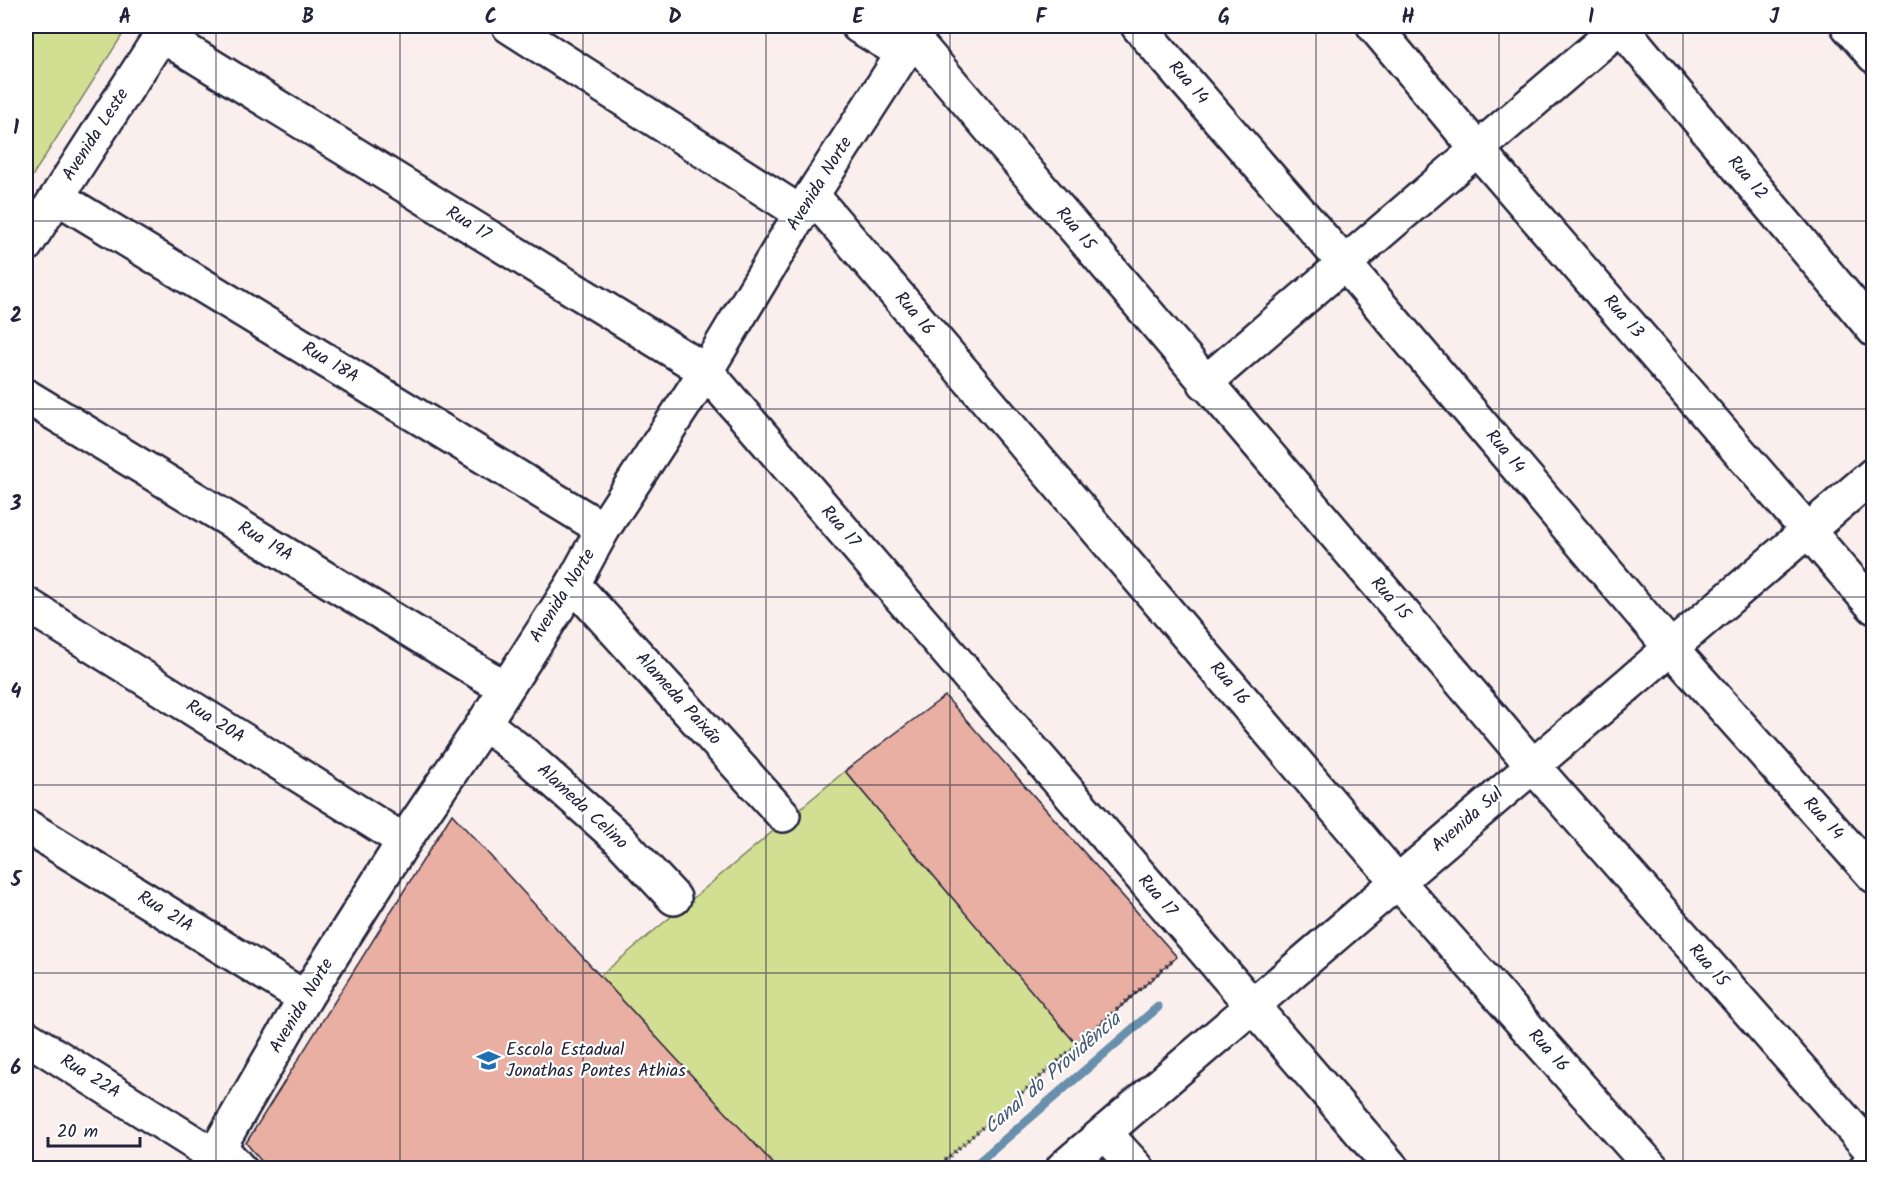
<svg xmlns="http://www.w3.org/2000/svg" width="1899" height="1194" font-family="Kalam,sans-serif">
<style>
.green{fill:#d2df92;stroke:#7a8066;stroke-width:1.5}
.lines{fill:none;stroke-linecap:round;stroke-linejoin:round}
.stream{stroke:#678fac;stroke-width:9}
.building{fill:#e8afa2;stroke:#22223b;stroke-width:1.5}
.service-casing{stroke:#22223b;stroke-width:21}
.minor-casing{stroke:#22223b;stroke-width:38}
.tertiary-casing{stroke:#22223b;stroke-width:38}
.path{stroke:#22223b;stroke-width:4;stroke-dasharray:1.5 4.5;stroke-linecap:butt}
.service{stroke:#fff;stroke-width:16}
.minor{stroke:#fff;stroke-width:33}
.tertiary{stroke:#fff;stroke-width:33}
.grid{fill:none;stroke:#22223b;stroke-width:1.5;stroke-opacity:0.55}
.labels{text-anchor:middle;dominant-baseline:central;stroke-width:4.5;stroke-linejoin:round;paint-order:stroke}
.street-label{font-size:18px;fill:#22223b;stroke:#fff}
.poi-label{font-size:18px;fill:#22223b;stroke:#fff;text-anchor:start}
.water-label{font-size:20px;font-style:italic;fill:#445973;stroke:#fff}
.neatline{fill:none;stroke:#22223b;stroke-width:2}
.grid-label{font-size:20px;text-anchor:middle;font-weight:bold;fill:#22223b}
</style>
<rect width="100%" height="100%" fill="#faefec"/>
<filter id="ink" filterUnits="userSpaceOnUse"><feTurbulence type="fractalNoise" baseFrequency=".0167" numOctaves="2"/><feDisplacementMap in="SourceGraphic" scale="12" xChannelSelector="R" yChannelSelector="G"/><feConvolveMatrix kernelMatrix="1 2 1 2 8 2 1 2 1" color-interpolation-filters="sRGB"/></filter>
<g filter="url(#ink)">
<!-- green -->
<path class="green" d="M26,26H128L26,186Z
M845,771L1077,1045L936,1168H777L600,976Z"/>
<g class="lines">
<!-- stream -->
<path class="stream" d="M972,1168L1158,1007"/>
</g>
<!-- building -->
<path class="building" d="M945,696L1177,957L1077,1045L845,771Z
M452,814L600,976L777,1168H267L246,1143Z"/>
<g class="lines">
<defs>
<path id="service" d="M225,1140L250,1168"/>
<path id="minor" d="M509,26L801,213
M858,26L903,53
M1138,26L1344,263L1670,647L1874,876
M1374,26L1477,149L1874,607
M1620,26L1874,330
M1848,26L1874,56
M161,35L706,371
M913,38L1532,765L1874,1153
M812,195L1397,881L1652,1168
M57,197L603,529
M26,245L167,26
M1205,383L1621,26
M26,396L505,688
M573,584L783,815
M26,604L404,841
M484,723L525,755L618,838L674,898
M26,826L305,998
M26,1037L215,1156
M1105,1133L1137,1168"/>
<path id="tertiary" d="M706,371L1392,1168
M207,1168L305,998L404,841L484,723L573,584L603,529L706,371L812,195L921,26
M1063,1168L1874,474
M1866,1168L1874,1162"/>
</defs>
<!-- service casing -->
<use href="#service" class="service-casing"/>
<!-- minor casing -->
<use href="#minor" class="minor-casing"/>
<!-- tertiary casing -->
<use href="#tertiary" class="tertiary-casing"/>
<!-- path -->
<path class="path" d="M936,1168L1172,961"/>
<!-- service -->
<use href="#service" class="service"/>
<!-- minor -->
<use href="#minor" class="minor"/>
<!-- tertiary -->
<use href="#tertiary" class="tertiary"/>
</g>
</g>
<!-- grid -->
<path class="grid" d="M216,26V1168M400,26V1168M583,26V1168M766,26V1168M950,26V1168M1133,26V1168M1316,26V1168M1499,26V1168M1683,26V1168M26,221H1874M26,409H1874M26,597H1874M26,785H1874M26,973H1874"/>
<!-- icons -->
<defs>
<symbol id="school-bare" viewBox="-9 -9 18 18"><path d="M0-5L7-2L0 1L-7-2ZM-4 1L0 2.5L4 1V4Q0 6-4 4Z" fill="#1f6fb2" stroke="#fff" stroke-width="2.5" paint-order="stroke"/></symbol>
</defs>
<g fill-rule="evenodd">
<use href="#school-bare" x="472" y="1044" width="33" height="33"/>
</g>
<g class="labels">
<!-- street labels -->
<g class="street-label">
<text transform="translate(1188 83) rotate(49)">Rua 14</text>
<text transform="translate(96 135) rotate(-57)">Avenida Leste</text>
<text transform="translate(1747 178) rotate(50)">Rua 12</text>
<text transform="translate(820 184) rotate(-58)">Avenida Norte</text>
<text transform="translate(468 224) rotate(32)">Rua 17</text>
<text transform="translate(1075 229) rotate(50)">Rua 15</text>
<text transform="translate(914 314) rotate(50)">Rua 16</text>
<text transform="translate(1623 317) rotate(49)">Rua 13</text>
<text transform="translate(330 363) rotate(31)">Rua 18A</text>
<text transform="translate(1505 452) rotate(50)">Rua 14</text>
<text transform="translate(840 527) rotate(49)">Rua 17</text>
<text transform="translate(265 542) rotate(31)">Rua 19A</text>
<text transform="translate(563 596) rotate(-58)">Avenida Norte</text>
<text transform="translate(1390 599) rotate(49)">Rua 15</text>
<text transform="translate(1229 684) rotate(50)">Rua 16</text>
<text transform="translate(678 699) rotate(48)">Alameda Paixão</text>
<text transform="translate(215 722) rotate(32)">Rua 20A</text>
<text transform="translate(582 807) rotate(43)">Alameda Celino</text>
<text transform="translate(1823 819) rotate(48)">Rua 14</text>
<text transform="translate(1468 820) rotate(-41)">Avenida Sul</text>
<text transform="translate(1157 896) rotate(49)">Rua 17</text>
<text transform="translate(165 912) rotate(32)">Rua 21A</text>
<text transform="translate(1708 966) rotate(49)">Rua 15</text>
<text transform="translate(302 1006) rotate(-59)">Avenida Norte</text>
<text transform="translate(1548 1051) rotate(48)">Rua 16</text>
<text transform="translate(90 1077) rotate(32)">Rua 22A</text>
</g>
<!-- poi labels -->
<g class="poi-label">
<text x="506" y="1050">Escola Estadual<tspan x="506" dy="21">Jonathas Pontes Athias</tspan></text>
</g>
<!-- water labels -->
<g class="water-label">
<text transform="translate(1053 1074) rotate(-41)">Canal do Providência</text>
</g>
</g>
<!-- margin -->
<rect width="1899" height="1194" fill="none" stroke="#fff" stroke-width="66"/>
<!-- scale -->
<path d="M48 1137v9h92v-9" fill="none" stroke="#22223b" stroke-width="3"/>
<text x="57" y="1137" font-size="18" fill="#22223b" stroke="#ffffff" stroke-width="4.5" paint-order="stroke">20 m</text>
<rect x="33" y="33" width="1833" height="1128" class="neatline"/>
<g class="grid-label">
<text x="125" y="23">A</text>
<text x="308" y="23">B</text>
<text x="491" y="23">C</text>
<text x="675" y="23">D</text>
<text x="858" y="23">E</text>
<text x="1041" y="23">F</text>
<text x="1224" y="23">G</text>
<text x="1408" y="23">H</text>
<text x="1591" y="23">I</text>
<text x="1774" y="23">J</text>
<text x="16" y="134">1</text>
<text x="16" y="322">2</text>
<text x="16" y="510">3</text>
<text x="16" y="698">4</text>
<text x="16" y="886">5</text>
<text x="16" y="1074">6</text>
</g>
</svg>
